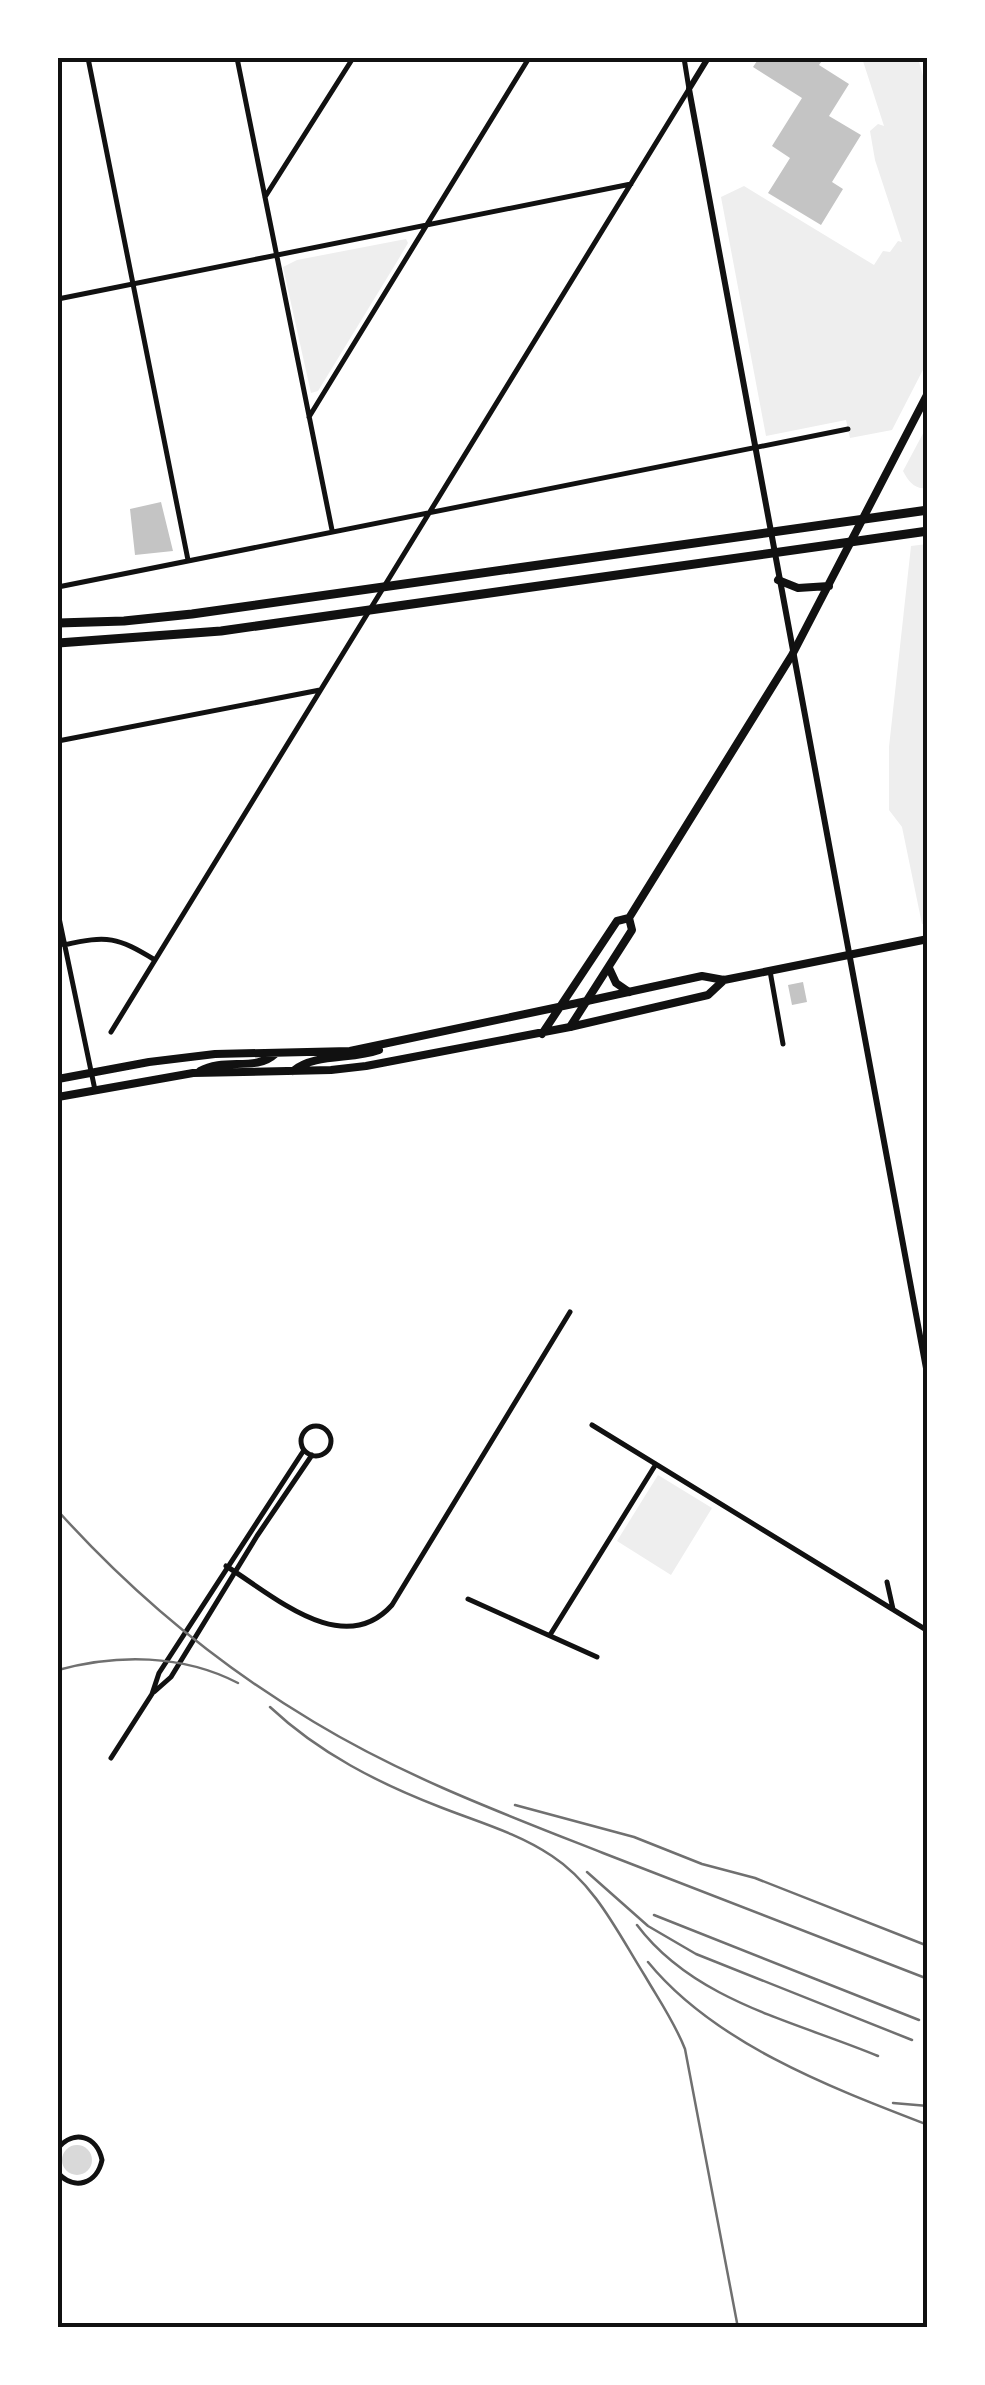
<svg xmlns="http://www.w3.org/2000/svg" width="985" height="2385" font-family="'Sofia Sans Condensed',sans-serif">
<style>
.green{fill:#eee}
.water{fill:#d9d9d9}
.building{fill:#c4c4c4}
.lines{fill:none;stroke-linecap:round;stroke-linejoin:round}
.minor{stroke:#111;stroke-width:5}
.tertiary{stroke:#111;stroke-width:6}
.secondary{stroke:#111;stroke-width:8}
.primary{stroke:#111;stroke-width:8}
.motorway{stroke:#111;stroke-width:9}
.rail{stroke:#707070;stroke-width:2.5}
.neatline{fill:none;stroke:#111;stroke-width:4}
</style>
<rect width="100%" height="100%" fill="#fff"/>
<!-- green -->
<path class="green" d="M862,58H918L928,94L927,362L892,430L850,438L846,420L766,436L721,197L744,186L874,265L883,251L890,252L898,241L902,242L875,160L870,131L878,124L884,126Z
M406,239L408,243L398,260L318,391L311,393L283,267L297,260Z
M927,426V488C915,490 908,481 903,471Z
M927,544L928,923L922,924L902,827L889,810V747L911,546Z
M658,1475L712,1508L671,1575L617,1541Z"/>
<!-- water -->
<path class="water" d="M62 2160a15 15 0 1 1 30 0a15 15 0 1 1-30 0Z"/>
<!-- building -->
<path class="building" d="M759,58H824L819,65L849,84L829,116L861,135L832,182L843,189L821,225L768,193L790,158L772,146L802,98L753,67Z
M161,502L173,551L135,555L130,509Z
M803,982L807,1002L792,1005L788,985Z"/>
<g class="lines">
<!-- minor -->
<path class="minor" d="M88,58L188,560
M237,58L332,530
M265,197L353,58
M58,299L631,184
M309,417L529,58
M58,587L848,429
M58,741L320,690
M58,913L95,1090
M64,945C108,935 117,937 155,960
M770,971L783,1044
M111,1032L689,89L684,58
M592,1425L928,1631
M301 1441a15 15 0 1 1 30 0a15 15 0 1 1-30 0Z
M226,1566C273,1595 343,1660 392,1605L570,1312
M887,1582L893,1609
M468,1599L597,1657
M550,1635L656,1464
M154,1692L171,1677L257,1536L312,1455
M111,1758L152,1694L159,1673L304,1450
M58,2148C74,2129 97,2136 102,2160C97,2184 74,2191 58,2173"/>
<!-- tertiary -->
<path class="tertiary" d="M708,58L689,89L928,1379"/>
<!-- secondary -->
<path class="secondary" d="M587,1001L702,976L724,980L928,939
M570,1027L708,995L724,980"/>
<!-- primary -->
<path class="primary" d="M778,580L798,588L829,586
M609,968L616,983L629,992
M542,1034L617,921L629,918L792,655L928,393
M200,1071C224,1057 256,1072 275,1054
M293,1071C315,1053 352,1060 379,1050
M58,1079L149,1062L215,1054L350,1051L587,1001
M58,1097L193,1073L331,1070L366,1066L570,1027L632,930L629,918"/>
<!-- motorway -->
<path class="motorway" d="M58,623L124,621L192,614L928,510
M58,643L221,631L928,531"/>
<!-- rail -->
<path class="rail" d="M58,1511C132,1593 218,1665 314,1722C405,1777 504,1814 603,1853C711,1895 819,1937 928,1979
M58,1670C117,1654 182,1654 238,1683
M270,1707C319,1753 378,1783 440,1807C478,1822 518,1833 552,1856C595,1884 618,1933 645,1976C659,2000 675,2023 685,2049L738,2328
M515,1805L634,1837L702,1864L755,1878L928,1946
M587,1872L648,1926L696,1954L912,2040
M654,1915L919,2020
M637,1925C694,2001 794,2021 878,2056
M648,1962C715,2044 832,2088 928,2125
M893,2103L928,2106"/>
</g>
<!-- border -->
<rect width="985" height="2385" fill="none" stroke="#ffffff" stroke-width="120"/>
<rect x="60" y="60" width="865" height="2265" class="neatline"/>
</svg>
